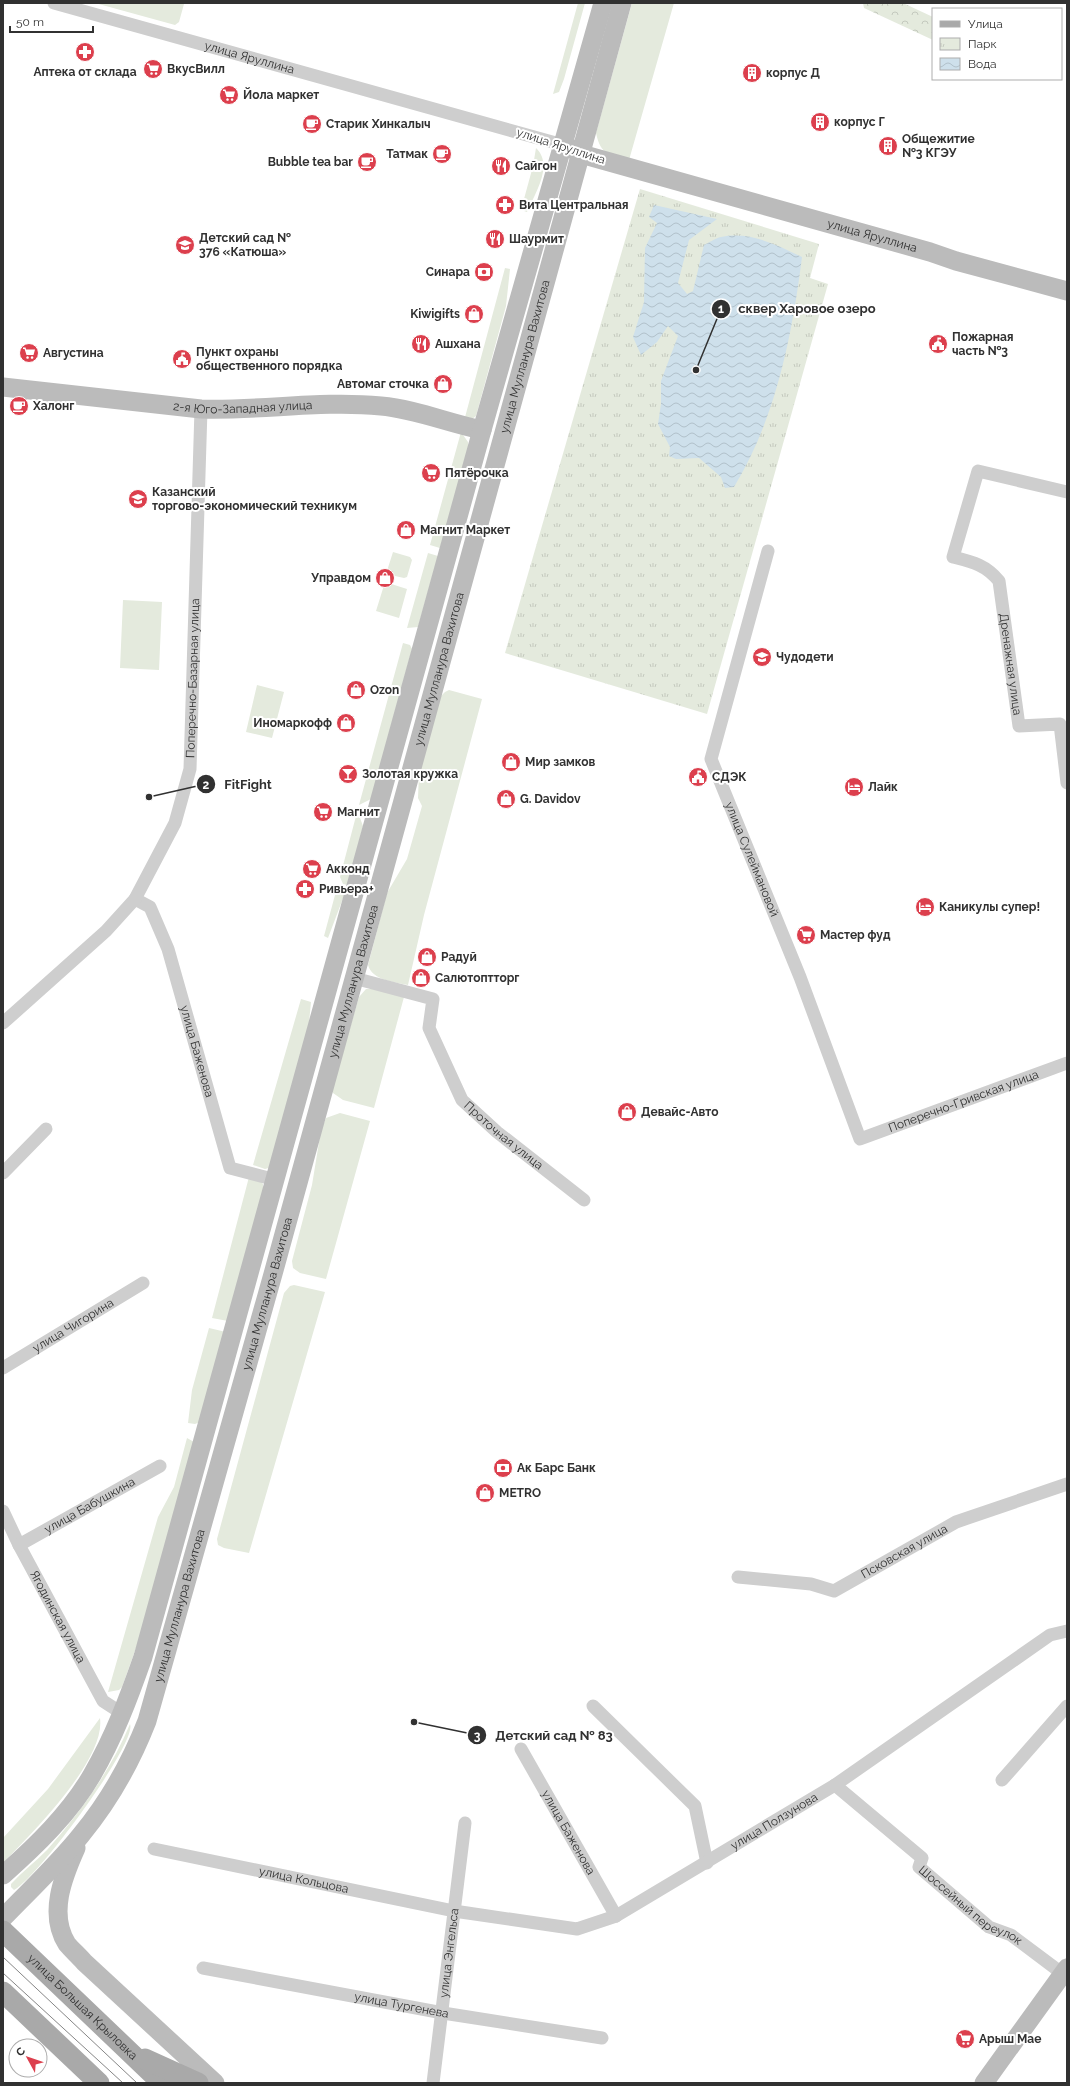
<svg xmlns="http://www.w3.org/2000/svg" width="1070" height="2086" font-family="Raleway,sans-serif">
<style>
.grass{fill:#e4eadd}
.forest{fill:url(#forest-crowns)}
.park{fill:url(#park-tufts)}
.water{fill:url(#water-waves)}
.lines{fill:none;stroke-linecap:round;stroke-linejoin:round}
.street{stroke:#cecece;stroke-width:13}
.secondary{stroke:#bbb;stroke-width:19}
.primary{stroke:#a9a9a9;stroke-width:21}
.tram{stroke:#868686;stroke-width:1}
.labels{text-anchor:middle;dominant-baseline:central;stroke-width:4;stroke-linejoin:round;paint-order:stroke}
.street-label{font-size:12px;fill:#313131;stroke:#fff}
.poi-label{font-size:12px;font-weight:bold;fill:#313131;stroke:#fff;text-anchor:start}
.leader{fill:none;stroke:#313131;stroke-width:1.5}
.callout-dot{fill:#313131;stroke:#fff;stroke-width:1.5}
.mark-label{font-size:12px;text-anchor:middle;font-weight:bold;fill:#fff}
.callout-label{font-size:13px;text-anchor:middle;font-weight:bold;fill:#313131;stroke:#fff;stroke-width:4;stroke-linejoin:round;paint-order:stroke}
</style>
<defs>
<pattern id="forest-crowns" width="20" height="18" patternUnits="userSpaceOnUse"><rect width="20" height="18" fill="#e4eadd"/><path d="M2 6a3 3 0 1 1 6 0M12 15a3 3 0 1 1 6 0" fill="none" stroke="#c4c9be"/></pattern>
<pattern id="park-tufts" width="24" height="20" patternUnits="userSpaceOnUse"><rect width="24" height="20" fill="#e4eadd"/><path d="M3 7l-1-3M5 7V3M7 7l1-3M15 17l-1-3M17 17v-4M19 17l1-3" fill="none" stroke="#c4c9be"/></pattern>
<pattern id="water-waves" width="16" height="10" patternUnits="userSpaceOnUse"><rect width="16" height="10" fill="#cee0eb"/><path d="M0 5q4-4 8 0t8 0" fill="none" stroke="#b1c1ca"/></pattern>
</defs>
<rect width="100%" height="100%" fill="#fff"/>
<!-- grass -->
<path class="grass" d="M95,3H182L184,4L179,22L175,25Z
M578,3H585L564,79L559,92L553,94Z
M632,3H674L629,160C609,154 601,156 596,133Z
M536,148C554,165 535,193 527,212L521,210L533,166Z
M505,268L510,269L506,306L476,416L471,420L464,421Z
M461,432L468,442V449L440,548L430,545Z
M393,552L410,557L412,560L407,577L404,578L386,574Z
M428,553L438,556L418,627L407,628Z
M385,582L407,589L399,618L376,611Z
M123,600L162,602L159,670L120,668Z
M403,643L410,645L412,649L371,799L359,805Z
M257,685L284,692L272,738L246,732Z
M449,690L482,699L424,915L408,985C394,982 372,980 368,965L387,893L407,859L422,806L418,798L419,773L441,696L445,692Z
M356,816L360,818L363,826L348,885L343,884L340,877Z
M341,891L345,893L328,938L324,936L335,895Z
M366,989H375L404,997L374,1108L343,1100L333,1093L332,1089L359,997Z
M301,999L311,1002L308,1033L269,1168L265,1169L253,1165Z
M340,1113L370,1121L326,1279L300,1273L293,1268L292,1261L312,1185L321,1130L326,1118Z
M249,1177L259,1180L263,1184V1191L228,1321L212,1318Z
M294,1285L325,1292L249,1553L224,1548L218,1545L217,1539L284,1293L290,1286Z
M209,1328L226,1332L200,1422L195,1424L188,1423L192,1390Z
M187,1438L194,1442L146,1620L122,1687L119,1690L108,1692L158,1517L174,1487Z
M100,1718C106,1760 31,1834 3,1863V1838L48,1789Z
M130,1724C138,1742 36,1880 14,1890L11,1887V1884C22,1872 35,1862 47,1850C80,1813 111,1770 130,1724Z"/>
<!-- forest -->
<path class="forest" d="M863,3H903L933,17V40L864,8Z"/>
<!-- park -->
<path class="park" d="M640,189L819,244L810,278L828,284L707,714L505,653Z"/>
<!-- water -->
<path class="water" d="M654,205L717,219L689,240L678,283L687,294L693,291L704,245C709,243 715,238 721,237C750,231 777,245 802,257C792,336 776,418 734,487L725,488L721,477L699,458L676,459L669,456L670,447L658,424L661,404V381L678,336L668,326L657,342L641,355L633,337L644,302L645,248L657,223L649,217Z"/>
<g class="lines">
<!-- street -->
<g class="street">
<path id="s1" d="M54,3L563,145"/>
<path id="s2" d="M1067,492L978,471L953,557C973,562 986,565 999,581L1019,726L1060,724L1067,783"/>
<path id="s3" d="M768,551L711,759L800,977L860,1139L1067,1063"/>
<path id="s4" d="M135,899L150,907L168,949L230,1168L276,1180"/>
<path id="s5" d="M354,978L433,999L429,1028L462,1100L497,1132L584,1200"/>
<path id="s6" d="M3,1023L106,931L135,899L175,823L190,769L201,409"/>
<path d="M3,1173L46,1129"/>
<path id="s7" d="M3,1368L143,1283"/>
<path id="s8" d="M3,1511L19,1545L103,1701L123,1714"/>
<path id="s9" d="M19,1545L160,1466"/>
<path id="s10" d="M738,1577L811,1584L834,1591L956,1522L1067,1484"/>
<path d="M593,1706L695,1806L707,1863"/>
<path id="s11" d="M521,1749L616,1916"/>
<path d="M1002,1780L1067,1706"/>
<path id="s12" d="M835,1785L922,1858L919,1867L989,1927L1011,1935L1063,1974"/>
<path id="s13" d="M154,1849L454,1911L577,1929L616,1916L835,1785L1050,1635L1067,1631"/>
<path id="s14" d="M203,1968L443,2013L602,2038"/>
<path id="s15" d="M433,2083L465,1823"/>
</g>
<!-- secondary -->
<g class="secondary">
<path id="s16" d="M570,148L581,154L606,161L930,252L956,261L1067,291"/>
<path id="s17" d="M3,387L201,409C261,411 321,400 381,406C415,409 448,423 482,430"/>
<path d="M76,1848C63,1877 48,1914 67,1944C72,1950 79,1956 84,1962L215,2083"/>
<path d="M3,1875C36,1846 70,1813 92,1775C114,1737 129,1697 143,1657L482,430L603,3"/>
<path id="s18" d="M3,1918C29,1891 57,1865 81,1835C109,1801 131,1762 147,1721L273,1274L622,3"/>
<path d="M984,2083L1067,1968"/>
</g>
<!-- primary -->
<g class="primary">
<path id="s19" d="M3,1931L162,2083"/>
<path d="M3,1992L99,2083"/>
<path d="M145,2059L198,2083"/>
</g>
<!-- tram -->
<path class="tram" d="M3,1957L137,2083
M3,1973L123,2083"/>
</g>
<!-- icons -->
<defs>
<symbol id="pharmacy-disc" viewBox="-11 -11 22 22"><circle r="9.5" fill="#dc3f4d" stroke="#fff"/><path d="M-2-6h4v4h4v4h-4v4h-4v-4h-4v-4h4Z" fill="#fff"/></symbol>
<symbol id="supermarket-disc" viewBox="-11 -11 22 22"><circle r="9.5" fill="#dc3f4d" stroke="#fff"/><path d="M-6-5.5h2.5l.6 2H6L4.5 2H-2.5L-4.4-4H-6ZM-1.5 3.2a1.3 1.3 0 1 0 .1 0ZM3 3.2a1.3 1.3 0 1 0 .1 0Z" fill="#fff"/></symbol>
<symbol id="building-disc" viewBox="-11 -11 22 22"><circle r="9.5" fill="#dc3f4d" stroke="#fff"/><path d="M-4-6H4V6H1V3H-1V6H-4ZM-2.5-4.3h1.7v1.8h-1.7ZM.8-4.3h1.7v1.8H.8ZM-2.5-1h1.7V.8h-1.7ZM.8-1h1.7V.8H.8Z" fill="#fff"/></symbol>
<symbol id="cafe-disc" viewBox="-11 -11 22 22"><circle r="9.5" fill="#dc3f4d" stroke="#fff"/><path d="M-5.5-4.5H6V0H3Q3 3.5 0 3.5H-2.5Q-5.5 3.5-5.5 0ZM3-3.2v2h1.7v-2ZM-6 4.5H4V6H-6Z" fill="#fff"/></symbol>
<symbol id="restaurant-disc" viewBox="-11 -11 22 22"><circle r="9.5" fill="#dc3f4d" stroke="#fff"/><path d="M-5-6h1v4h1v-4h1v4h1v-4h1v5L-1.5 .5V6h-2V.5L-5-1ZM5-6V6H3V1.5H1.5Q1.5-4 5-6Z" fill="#fff"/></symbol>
<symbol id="school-disc" viewBox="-11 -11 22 22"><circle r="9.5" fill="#dc3f4d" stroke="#fff"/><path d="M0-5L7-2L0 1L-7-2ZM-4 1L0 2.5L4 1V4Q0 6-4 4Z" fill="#fff"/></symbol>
<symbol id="bank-disc" viewBox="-11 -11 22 22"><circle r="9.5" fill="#dc3f4d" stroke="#fff"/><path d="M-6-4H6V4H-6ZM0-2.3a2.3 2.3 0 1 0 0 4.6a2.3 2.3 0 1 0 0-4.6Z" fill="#fff"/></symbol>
<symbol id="shop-disc" viewBox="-11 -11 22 22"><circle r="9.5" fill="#dc3f4d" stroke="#fff"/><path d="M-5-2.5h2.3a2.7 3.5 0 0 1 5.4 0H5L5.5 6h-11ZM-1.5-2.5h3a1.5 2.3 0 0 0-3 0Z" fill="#fff"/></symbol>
<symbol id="civic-disc" viewBox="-11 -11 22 22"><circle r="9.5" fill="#dc3f4d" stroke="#fff"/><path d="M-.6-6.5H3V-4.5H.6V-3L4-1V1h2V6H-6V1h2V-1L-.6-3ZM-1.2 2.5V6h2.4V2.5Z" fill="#fff"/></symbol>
<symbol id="university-disc" viewBox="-11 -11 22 22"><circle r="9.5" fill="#dc3f4d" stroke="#fff"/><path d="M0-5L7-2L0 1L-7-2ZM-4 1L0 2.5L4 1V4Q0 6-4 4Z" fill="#fff"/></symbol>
<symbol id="bar-disc" viewBox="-11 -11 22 22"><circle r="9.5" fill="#dc3f4d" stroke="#fff"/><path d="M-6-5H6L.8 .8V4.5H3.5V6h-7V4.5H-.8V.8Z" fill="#fff"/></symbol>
<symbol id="hotel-disc" viewBox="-11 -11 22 22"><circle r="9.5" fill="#dc3f4d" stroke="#fff"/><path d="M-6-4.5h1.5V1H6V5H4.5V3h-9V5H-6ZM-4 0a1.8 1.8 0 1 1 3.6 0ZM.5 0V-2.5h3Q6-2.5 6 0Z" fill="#fff"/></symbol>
</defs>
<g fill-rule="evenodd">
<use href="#pharmacy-disc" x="74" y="41" width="22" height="22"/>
<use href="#supermarket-disc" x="142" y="58" width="22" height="22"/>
<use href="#building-disc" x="741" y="62" width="22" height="22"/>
<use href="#supermarket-disc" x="218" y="84" width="22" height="22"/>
<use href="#building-disc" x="809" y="111" width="22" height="22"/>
<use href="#cafe-disc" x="301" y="113" width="22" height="22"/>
<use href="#building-disc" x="877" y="135" width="22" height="22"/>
<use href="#cafe-disc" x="431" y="143" width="22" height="22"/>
<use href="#cafe-disc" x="356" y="151" width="22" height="22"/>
<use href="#restaurant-disc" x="490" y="155" width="22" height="22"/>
<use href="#pharmacy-disc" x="494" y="194" width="22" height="22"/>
<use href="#restaurant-disc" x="484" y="228" width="22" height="22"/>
<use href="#school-disc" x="174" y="234" width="22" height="22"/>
<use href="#bank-disc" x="473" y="261" width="22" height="22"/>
<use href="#shop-disc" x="463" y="303" width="22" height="22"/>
<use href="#restaurant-disc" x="410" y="333" width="22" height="22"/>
<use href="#civic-disc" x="927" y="333" width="22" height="22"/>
<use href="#supermarket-disc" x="18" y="342" width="22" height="22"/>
<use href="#civic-disc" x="171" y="348" width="22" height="22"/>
<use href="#shop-disc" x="432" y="373" width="22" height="22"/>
<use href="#cafe-disc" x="8" y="395" width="22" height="22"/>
<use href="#supermarket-disc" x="420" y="462" width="22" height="22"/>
<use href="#university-disc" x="127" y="488" width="22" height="22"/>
<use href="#shop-disc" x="395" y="519" width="22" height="22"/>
<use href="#shop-disc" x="374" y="567" width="22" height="22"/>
<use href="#school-disc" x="751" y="646" width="22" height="22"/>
<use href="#shop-disc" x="345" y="679" width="22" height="22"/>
<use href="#shop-disc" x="335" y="712" width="22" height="22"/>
<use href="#shop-disc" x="500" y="751" width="22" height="22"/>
<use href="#bar-disc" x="337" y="763" width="22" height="22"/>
<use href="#civic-disc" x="687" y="766" width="22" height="22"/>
<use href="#hotel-disc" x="843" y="776" width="22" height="22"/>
<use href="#shop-disc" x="495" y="788" width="22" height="22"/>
<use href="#supermarket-disc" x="312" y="801" width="22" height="22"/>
<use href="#supermarket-disc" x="301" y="858" width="22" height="22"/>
<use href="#pharmacy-disc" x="294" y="878" width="22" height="22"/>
<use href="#hotel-disc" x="914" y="896" width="22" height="22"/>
<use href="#supermarket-disc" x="795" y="924" width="22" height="22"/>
<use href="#shop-disc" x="416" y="946" width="22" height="22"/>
<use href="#shop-disc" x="410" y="967" width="22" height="22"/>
<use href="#shop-disc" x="616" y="1101" width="22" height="22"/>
<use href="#bank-disc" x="492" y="1457" width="22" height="22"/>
<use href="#shop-disc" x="474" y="1482" width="22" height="22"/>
<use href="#supermarket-disc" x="954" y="2028" width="22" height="22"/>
</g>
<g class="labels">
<!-- street labels -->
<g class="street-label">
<text stroke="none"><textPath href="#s1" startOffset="203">улица Яруллина</textPath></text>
<text transform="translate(561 146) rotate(18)">улица Яруллина</text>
<text stroke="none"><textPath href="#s16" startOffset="315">улица Яруллина</textPath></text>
<text stroke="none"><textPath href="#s18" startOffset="1662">улица Мулланура Вахитова</textPath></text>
<text stroke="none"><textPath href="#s17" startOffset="241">2-я Юго-Западная улица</textPath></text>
<text stroke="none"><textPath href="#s2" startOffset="318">Дренажная улица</textPath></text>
<text stroke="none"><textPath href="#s18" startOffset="1338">улица Мулланура Вахитова</textPath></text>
<text stroke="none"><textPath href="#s6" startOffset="414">Поперечно-Базарная улица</textPath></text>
<text stroke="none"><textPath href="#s3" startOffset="324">улица Сулеймановой</textPath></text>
<text stroke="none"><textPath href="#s18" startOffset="1014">улица Мулланура Вахитова</textPath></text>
<text stroke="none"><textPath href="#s4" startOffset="169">улица Баженова</textPath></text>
<text stroke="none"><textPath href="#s3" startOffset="734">Поперечно-Гривская улица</textPath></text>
<text stroke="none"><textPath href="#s5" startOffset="245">Проточная улица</textPath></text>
<text stroke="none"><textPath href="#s18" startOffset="690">улица Мулланура Вахитова</textPath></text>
<text stroke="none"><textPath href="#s7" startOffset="82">улица Чигорина</textPath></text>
<text stroke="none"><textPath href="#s9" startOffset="81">улица Бабушкина</textPath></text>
<text stroke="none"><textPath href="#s10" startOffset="178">Псковская улица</textPath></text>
<text stroke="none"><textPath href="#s18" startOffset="366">улица Мулланура Вахитова</textPath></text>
<text stroke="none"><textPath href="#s8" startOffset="119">Ягодинская улица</textPath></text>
<text stroke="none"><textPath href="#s13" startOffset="656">улица Ползунова</textPath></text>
<text stroke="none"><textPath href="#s11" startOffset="96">улица Баженова</textPath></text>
<text stroke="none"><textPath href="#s13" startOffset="153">улица Кольцова</textPath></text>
<text stroke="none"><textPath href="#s12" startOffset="188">Шоссейный переулок</textPath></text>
<text stroke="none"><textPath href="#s15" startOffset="131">улица Энгельса</textPath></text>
<text stroke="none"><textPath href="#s14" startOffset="202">улица Тургенева</textPath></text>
<text stroke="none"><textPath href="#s19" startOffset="110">улица Большая Крыловка</textPath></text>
</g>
<!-- poi labels -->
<g class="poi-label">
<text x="167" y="69">ВкусВилл</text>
<text x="85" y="72" text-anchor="middle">Аптека от склада</text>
<text x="766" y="73">корпус Д</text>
<text x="243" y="95">Йола маркет</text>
<text x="834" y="122">корпус Г</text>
<text x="326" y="124">Старик Хинкалыч</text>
<text x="902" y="139">Общежитие<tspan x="902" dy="14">№3 КГЭУ</tspan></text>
<text x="428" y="154" text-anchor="end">Татмак</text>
<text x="353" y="162" text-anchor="end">Bubble tea bar</text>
<text x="515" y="166">Сайгон</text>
<text x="519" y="205">Вита Центральная</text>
<text x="199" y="238">Детский сад №<tspan x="199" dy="14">376 «Катюша»</tspan></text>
<text x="509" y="239">Шаурмит</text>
<text x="470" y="272" text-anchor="end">Синара</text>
<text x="460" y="314" text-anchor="end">Kiwigifts</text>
<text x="952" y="337">Пожарная<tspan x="952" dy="14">часть №3</tspan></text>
<text x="435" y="344">Ашхана</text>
<text x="196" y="352">Пункт охраны<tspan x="196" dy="14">общественного порядка</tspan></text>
<text x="43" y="353">Августина</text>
<text x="429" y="384" text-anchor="end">Автомаг сточка</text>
<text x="33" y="406">Халонг</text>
<text x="445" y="473">Пятёрочка</text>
<text x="152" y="492">Казанский<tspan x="152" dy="14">торгово-экономический техникум</tspan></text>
<text x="420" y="530">Магнит Маркет</text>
<text x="371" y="578" text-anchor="end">Управдом</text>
<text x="776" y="657">Чудодети</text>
<text x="370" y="690">Ozon</text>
<text x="332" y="723" text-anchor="end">Иномаркофф</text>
<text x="525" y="762">Мир замков</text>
<text x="362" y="774">Золотая кружка</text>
<text x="712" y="777">СДЭК</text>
<text x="868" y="787">Лайк</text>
<text x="520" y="799">G. Davidov</text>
<text x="337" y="812">Магнит</text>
<text x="326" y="869">Акконд</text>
<text x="319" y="889">Ривьера+</text>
<text x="939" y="907">Каникулы супер!</text>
<text x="820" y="935">Мастер фуд</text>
<text x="441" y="957">Радуй</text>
<text x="435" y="978">Салютоптторг</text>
<text x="641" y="1112">Девайс-Авто</text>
<text x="517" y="1468">Ак Барс Банк</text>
<text x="499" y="1493">METRO</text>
<text x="979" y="2039">Арыш Мае</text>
</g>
</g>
<!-- callouts -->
<path class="leader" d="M696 370L721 309M149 797L206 784M414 1722L477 1735"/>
<g class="callout-dot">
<circle cx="696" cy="370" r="4"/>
<circle cx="149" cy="797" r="4"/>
<circle cx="414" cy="1722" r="4"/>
<circle cx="721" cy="309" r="10"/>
<circle cx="206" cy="784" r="10"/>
<circle cx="477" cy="1735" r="10"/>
</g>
<g class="mark-label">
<text x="721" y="313">1</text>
<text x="206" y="789">2</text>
<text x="477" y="1740">3</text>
</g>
<g class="callout-label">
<text x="807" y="313">сквер Харовое озеро</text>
<text x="248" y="789">FitFight</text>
<text x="554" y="1740">Детский сад № 83</text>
</g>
<!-- border -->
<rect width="1070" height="2086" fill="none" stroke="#313131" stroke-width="8"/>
<!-- legend -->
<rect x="932" y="8" width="130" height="72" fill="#ffffff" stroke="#adadad"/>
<rect x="940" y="21" width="20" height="6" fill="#a9a9a9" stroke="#adadad"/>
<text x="968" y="28" font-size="12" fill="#313131">Улица</text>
<rect x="940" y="38" width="20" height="12" fill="url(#park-tufts)" stroke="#adadad"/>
<text x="968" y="48" font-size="12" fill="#313131">Парк</text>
<rect x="940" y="58" width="20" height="12" fill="url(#water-waves)" stroke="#adadad"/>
<text x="968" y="68" font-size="12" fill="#313131">Вода</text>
<!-- north arrow -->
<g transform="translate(28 2058) rotate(310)"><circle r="19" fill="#ffffff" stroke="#adadad"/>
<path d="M0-3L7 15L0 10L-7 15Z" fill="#dc3f4d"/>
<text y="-6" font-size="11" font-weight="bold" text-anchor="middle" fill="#313131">С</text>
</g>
<!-- scale -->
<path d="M10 26v6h83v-6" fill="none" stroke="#313131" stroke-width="2"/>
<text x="16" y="26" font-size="12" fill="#313131" stroke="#ffffff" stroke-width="3" paint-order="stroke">50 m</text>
</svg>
